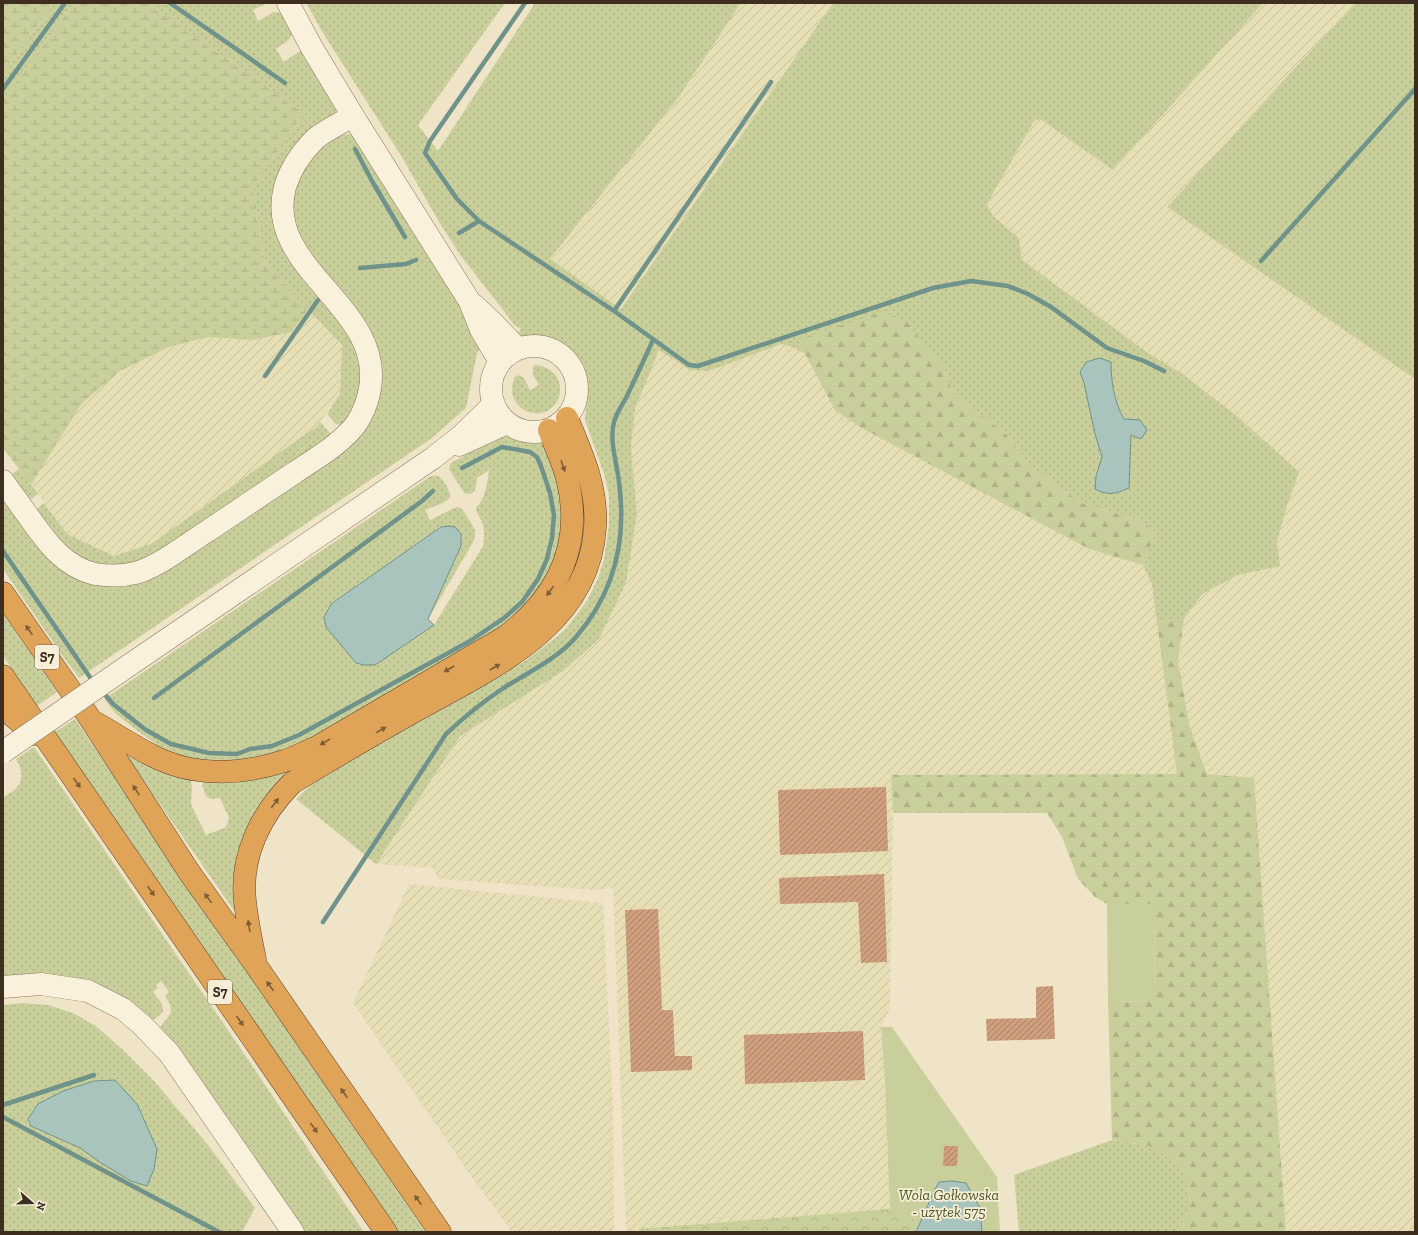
<svg xmlns="http://www.w3.org/2000/svg" width="1418" height="1235" font-family="'Zilla Slab',serif">
<style>
.farmland{fill:url(#farmland-furrows)}
.grass{fill:url(#grass-dots)}
.forest{fill:url(#forest-firs)}
.wetland{fill:url(#wetland-marsh)}
.park{fill:url(#park-crowns)}
.garden{fill:#c9cf9b}
.water{fill:#a9c4bc;stroke:#6f938a}
.lines{fill:none;stroke-linecap:round;stroke-linejoin:round}
.stream{stroke:#6f938a;stroke-width:4.5}
.building{fill:url(#building-hatch)}
.minor-casing{stroke:#8d765c;stroke-width:23}
.highway-casing{stroke:#5b4430;stroke-width:23}
.minor{stroke:#faf1dc;stroke-width:22}
.highway{stroke:#e0a458;stroke-width:22}
.minor-bridge-casing{stroke:#8d765c;stroke-width:23;stroke-linecap:butt}
.minor-bridge{stroke:#faf1dc;stroke-width:22}
.oneway{fill:#7e5d36}
.labels{text-anchor:middle;dominant-baseline:central;stroke-width:3.5;stroke-linejoin:round;paint-order:stroke}
.shield{fill:#f7eed8;stroke:#756857;stroke-width:1}
.shield-label{font-size:14px;font-weight:bold;fill:#3d2e20}
.park-label{font-size:15px;font-style:italic;fill:#4d5a26;stroke:#f7eed8}
</style>
<defs>
<pattern id="farmland-furrows" width="10" height="10" patternUnits="userSpaceOnUse"><rect width="10" height="10" fill="#e6deb5"/><path d="M-1 1l2-2M0 10L10 0M9 11l2-2" fill="none" stroke="#c6bf9b"/></pattern>
<pattern id="grass-dots" width="8" height="8" patternUnits="userSpaceOnUse"><rect width="8" height="8" fill="#c9cf9b"/><path d="M2 2h.1M6 6h.1" fill="none" stroke="#aeb285" stroke-width="1.8" stroke-linecap="round"/></pattern>
<pattern id="forest-firs" width="22" height="20" patternUnits="userSpaceOnUse"><rect width="22" height="20" fill="#c9cf9b"/><path d="M5 1l3.5 6h-7zM16 11l3.5 6h-7z" fill="#aeb285"/></pattern>
<pattern id="wetland-marsh" width="20" height="14" patternUnits="userSpaceOnUse"><rect width="20" height="14" fill="#c9cf9b"/><path d="M1 5h8M5 5V1M11 12h8M15 12V8" fill="none" stroke="#aeb285"/></pattern>
<pattern id="park-crowns" width="20" height="18" patternUnits="userSpaceOnUse"><rect width="20" height="18" fill="#c9cf9b"/><path d="M2 6a3 3 0 1 1 6 0M12 15a3 3 0 1 1 6 0" fill="none" stroke="#aeb285"/></pattern>
<pattern id="building-hatch" width="6" height="6" patternUnits="userSpaceOnUse"><rect width="6" height="6" fill="#cf9f7d"/><path d="M-1 1l2-2M0 6l6-6M5 7l2-2" fill="none" stroke="#a98266"/></pattern>
</defs>
<rect width="100%" height="100%" fill="#f0e4c8"/>
<!-- farmland -->
<path class="farmland" d="M741,3H833L621,309L550,260L678,98Z
M1263,3H1355L1167,207L1415,379V1232H1286L1254,778L1208,774L1189,724L1178,661L1184,619L1202,594L1238,575L1280,566L1277,542L1286,509L1299,472L1237,416L1180,372L1148,353L1022,260L1019,238L993,216L987,204L1033,121L1040,119L1113,170Z
M308,309L342,345L340,394L317,426L151,544L114,556L67,534L31,485L82,403L120,371L169,347L208,337L253,340L292,332Z
M781,344L793,347L805,354L835,410L1089,549L1143,565L1152,585L1177,774L891,775L893,813L890,1008L881,1027L885,1082L890,1215L626,1232L613,888L594,890L438,879L434,868L376,864L460,736L563,671L599,639L626,583L637,513L631,448L635,409L659,350L690,370L709,371Z
M409,884L603,903L613,1109L614,1232H512L468,1172L353,1003Z"/>
<!-- grass -->
<path class="grass" d="M54,3H74L3,100V74Z
M147,3H268L253,10L258,21L274,12L281,13C294,36 298,34 276,49L284,62L300,51H303L337,109L334,116L276,197L358,346L361,393L343,426L336,424L327,414L340,394L342,345L265,264L253,187L305,113Z
M306,3H505L418,125L438,151L535,3H741L678,98L550,259L621,309L833,3H1263L1113,170L1040,119L1034,121L987,204L993,216L1019,238L1022,260L1148,353L1180,372L1237,416L1299,472L1286,509L1277,542L1280,566L1238,575L1202,594L1184,619L1157,622L1152,585L1143,565L1156,532L1140,520L1084,504L1032,468L1005,433L954,395L943,366L799,339L805,354L793,347L781,344L709,371L690,370L659,350L635,409L631,448L637,513L626,583L599,639L563,671L460,736L376,864L296,799L310,786L352,759L493,681L528,659L565,630L587,601L598,578L604,559L609,525V496L605,477L585,420L588,382L584,370L579,360L574,353L564,347L546,340L527,341L517,335L521,329L514,325L507,315L461,256L439,222L400,154L323,33Z
M1355,3H1415V379L1167,207Z
M348,134L352,135L474,326L481,347L477,353L466,408L432,438L79,678L62,655L3,569V493L104,582L322,462L379,379L309,256L292,220L296,179L319,148L342,135Z
M535,365C545,366 553,370 558,379C560,384 561,391 559,397C547,429 500,410 515,377L519,375L524,378L530,390L539,385C536,379 529,372 535,365Z
M320,422L330,433L329,439L184,540L135,565H95L69,553L35,512L38,508L44,503L67,534L114,556L151,544L317,426Z
M510,433L544,444L551,451L567,509L551,581L503,630L283,754L231,762L203,761L180,756L157,745L135,729L115,713L104,699L431,476C433,476 436,475 438,476C442,477 452,493 450,497C448,502 430,508 425,510L430,520L454,508C457,507 458,507 461,508C464,511 474,527 475,531C476,536 474,540 472,544L428,619L461,546L449,526L441,527L331,604L327,609L434,625L483,546C484,538 485,528 481,520C479,515 476,513 476,508C486,497 487,484 489,470L477,478C476,488 476,496 464,493L449,469L451,463L504,434Z
M19,469L38,494L30,500L11,475Z
M3,613L57,692L37,706L3,656Z
M75,719L425,1232H397L55,732Z
M34,747L245,1055L364,1232H300L159,1032C163,1014 180,1018 165,996L169,992L161,981L156,985L158,988L153,992L162,1004L163,1012L155,1019L147,1020L132,1008L3,978V799C5,795 9,794 13,791C24,783 23,770 16,759Z
M125,754L144,763L190,779L192,786L191,804L206,835L226,827L229,818L220,798L211,799L206,796L202,785L204,781C232,784 262,781 289,770C298,767 307,761 316,756L268,800L242,922Z
M23,1003L48,1005L73,1013L96,1026L123,1050L154,1081L208,1145L255,1208L242,1232H3V1005Z
M1112,1140L1149,1146L1182,1165L1191,1205L1177,1232H1019L1014,1175Z"/>
<!-- forest -->
<path class="forest" d="M884,312L905,320L943,366L954,395L1005,433L1032,468L1084,504L1140,520L1156,532L1143,565L1089,549L860,427L835,410L805,354L799,339Z
M1184,619L1178,661L1189,724L1207,774L1254,778L1286,1232H1177L1191,1205L1182,1165L1149,1146L1112,1140L1108,1002L1155,1001L1154,904H1107L1095,897L1078,879L1062,837L1047,813H893L891,775L1177,774L1157,622Z"/>
<!-- wetland -->
<path class="wetland" d="M3,3H54L3,74Z
M74,3H147L305,113L253,187L265,264L308,309L292,332L253,340L208,337L169,347L120,371L82,403L31,485L3,448V100Z"/>
<!-- park -->
<path class="park" d="M941,1173L995,1186L993,1232H639V1229L890,1209Z"/>
<!-- garden -->
<path class="garden" d="M1107,904H1154L1155,1001L1108,1002Z
M881,1027H892L997,1177L1000,1232H982L980,1208L965,1183L952,1181L934,1191L922,1221L890,1215L885,1082Z"/>
<!-- water -->
<path class="water" d="M1100,358L1111,362C1111,381 1114,402 1124,419L1140,420L1147,430L1141,439L1131,435L1129,488C1115,494 1109,496 1095,489L1096,476L1102,457L1095,434L1084,383L1080,372L1086,362Z
M449,526L455,527L461,534V546L428,619L434,625L375,665H364L356,663L326,627L324,617L331,604L441,527Z
M115,1080L137,1104L157,1149L154,1169L147,1186L131,1181L101,1163L80,1148L31,1126L28,1119L38,1104L63,1091L94,1081Z
M952,1181L966,1183L980,1208L982,1232H916L934,1191L939,1182Z"/>
<g class="lines">
<!-- stream -->
<path class="stream" d="M170,3L285,83
M525,3L430,141L425,153L457,199L479,221L614,311L689,365L698,366L933,288L971,281L1008,286L1028,294L1051,307L1107,348L1144,361L1164,371
M3,89L65,3
M355,149L372,181L405,237
M459,233L479,221
M1261,261L1415,89
M360,268L406,264L416,260
M614,311L771,82
M265,376L318,300
M3,551L94,683
M102,691L113,704L146,730L171,744L209,753L237,754L250,749L272,746L299,735L470,641L504,618L522,602L538,579L547,559L552,538L554,515L550,493L541,466L537,457L530,452L502,447L462,468
M154,698L422,501L433,491
M323,922L446,734C464,717 484,701 505,687C529,672 557,659 576,637C615,592 627,540 619,482C617,463 609,441 614,422C616,414 622,405 626,398C635,379 644,360 653,340
M3,1105L94,1075
M3,1117L219,1232"/>
</g>
<!-- building -->
<path class="building" d="M886,787L888,851L780,855L778,790Z
M884,874L887,962L861,963L858,902L780,904L779,878Z
M658,909L662,1010H673L675,1056H692V1070L631,1072L625,910Z
M1053,986L1055,1039L987,1041L986,1019L1036,1018V987Z
M863,1031L865,1080L745,1084L744,1035Z
M944,1146H958L957,1166H943Z"/>
<g class="lines">
<defs>
<path id="minor" d="M288,3L312,48L353,116L470,302L481,330L500,362
M474,305L492,322L518,349
M491 389a43 43 0 1 1 86 0a43 43 0 1 1-86 0Z
M459,445L507,423
M3,481C12,494 22,507 31,520C48,544 65,567 95,574C108,576 123,576 135,573C159,567 188,543 209,530C237,511 266,492 294,473C313,460 336,447 352,429C361,419 368,402 370,388C384,306 263,269 285,187C290,170 302,152 315,139C326,130 341,123 353,116
M128,666L433,458L461,436L494,404
M3,987L41,984L88,991L123,1009L141,1024L169,1053L293,1232"/>
<path id="highway" d="M3,593L91,720L189,872L255,964L440,1232
M3,676L386,1232
M3,708L34,734
M94,722C114,733 133,746 153,756C194,777 241,775 284,761C295,758 306,751 317,747L505,637C558,597 584,545 567,478C563,462 555,446 549,430
M255,959C251,940 247,921 245,901C240,856 261,814 292,783C333,758 374,734 415,711C490,669 589,627 595,528C598,488 582,454 567,418"/>
</defs>
<!-- minor casing -->
<use href="#minor" class="minor-casing"/>
<!-- highway casing -->
<use href="#highway" class="highway-casing"/>
<!-- minor -->
<use href="#minor" class="minor"/>
<!-- highway -->
<use href="#highway" class="highway"/>
<defs>
<path id="minor-bridge" d="M3,752L128,666"/>
</defs>
<!-- minor-bridge casing -->
<use href="#minor-bridge" class="minor-bridge-casing"/>
<!-- minor-bridge -->
<use href="#minor-bridge" class="minor-bridge"/>
</g>
<!-- one-way arrows -->
<defs><path id="oneway-solid" d="M-6-.8H1V-3.2L6.5 0L1 3.2V.8H-6Z"/></defs>
<g class="oneway">
<use href="#oneway-solid" transform="translate(563 466) rotate(71)"/>
<use href="#oneway-solid" transform="translate(550 591) rotate(125)"/>
<use href="#oneway-solid" transform="translate(29 630) rotate(-125)"/>
<use href="#oneway-solid" transform="translate(495 667) rotate(-30)"/>
<use href="#oneway-solid" transform="translate(449 669) rotate(150)"/>
<use href="#oneway-solid" transform="translate(381 730) rotate(-29)"/>
<use href="#oneway-solid" transform="translate(325 742) rotate(149)"/>
<use href="#oneway-solid" transform="translate(77 783) rotate(55)"/>
<use href="#oneway-solid" transform="translate(136 790) rotate(-123)"/>
<use href="#oneway-solid" transform="translate(275 803) rotate(-53)"/>
<use href="#oneway-solid" transform="translate(151 891) rotate(55)"/>
<use href="#oneway-solid" transform="translate(208 898) rotate(-126)"/>
<use href="#oneway-solid" transform="translate(249 926) rotate(-99)"/>
<use href="#oneway-solid" transform="translate(270 986) rotate(-125)"/>
<use href="#oneway-solid" transform="translate(240 1021) rotate(55)"/>
<use href="#oneway-solid" transform="translate(344 1093) rotate(-125)"/>
<use href="#oneway-solid" transform="translate(314 1128) rotate(55)"/>
<use href="#oneway-solid" transform="translate(418 1200) rotate(-125)"/>
</g>
<g class="labels">
<!-- shield labels -->
<g class="shield">
<rect x="35" y="645" width="24" height="24" rx="3"/>
<rect x="208" y="980" width="24" height="24" rx="3"/>
</g>
<g class="shield-label">
<text x="47" y="657">S7</text>
<text x="220" y="992">S7</text>
</g>
<!-- park labels -->
<g class="park-label">
<text x="949" y="1195">Wola Gołkowska<tspan x="949" dy="17">- użytek 575</tspan></text>
</g>
</g>
<!-- border -->
<rect width="1418" height="1235" fill="none" stroke="#3d2e20" stroke-width="8"/>
<!-- north arrow -->
<g transform="translate(32 1203) rotate(110)" stroke="#f7eed8" stroke-width="3" paint-order="stroke">
<path d="M0-3L7 15L0 10L-7 15Z" fill="#3d2e20"/>
<text y="-6" font-size="11" font-weight="bold" text-anchor="middle" fill="#3d2e20">N</text>
</g>
</svg>
